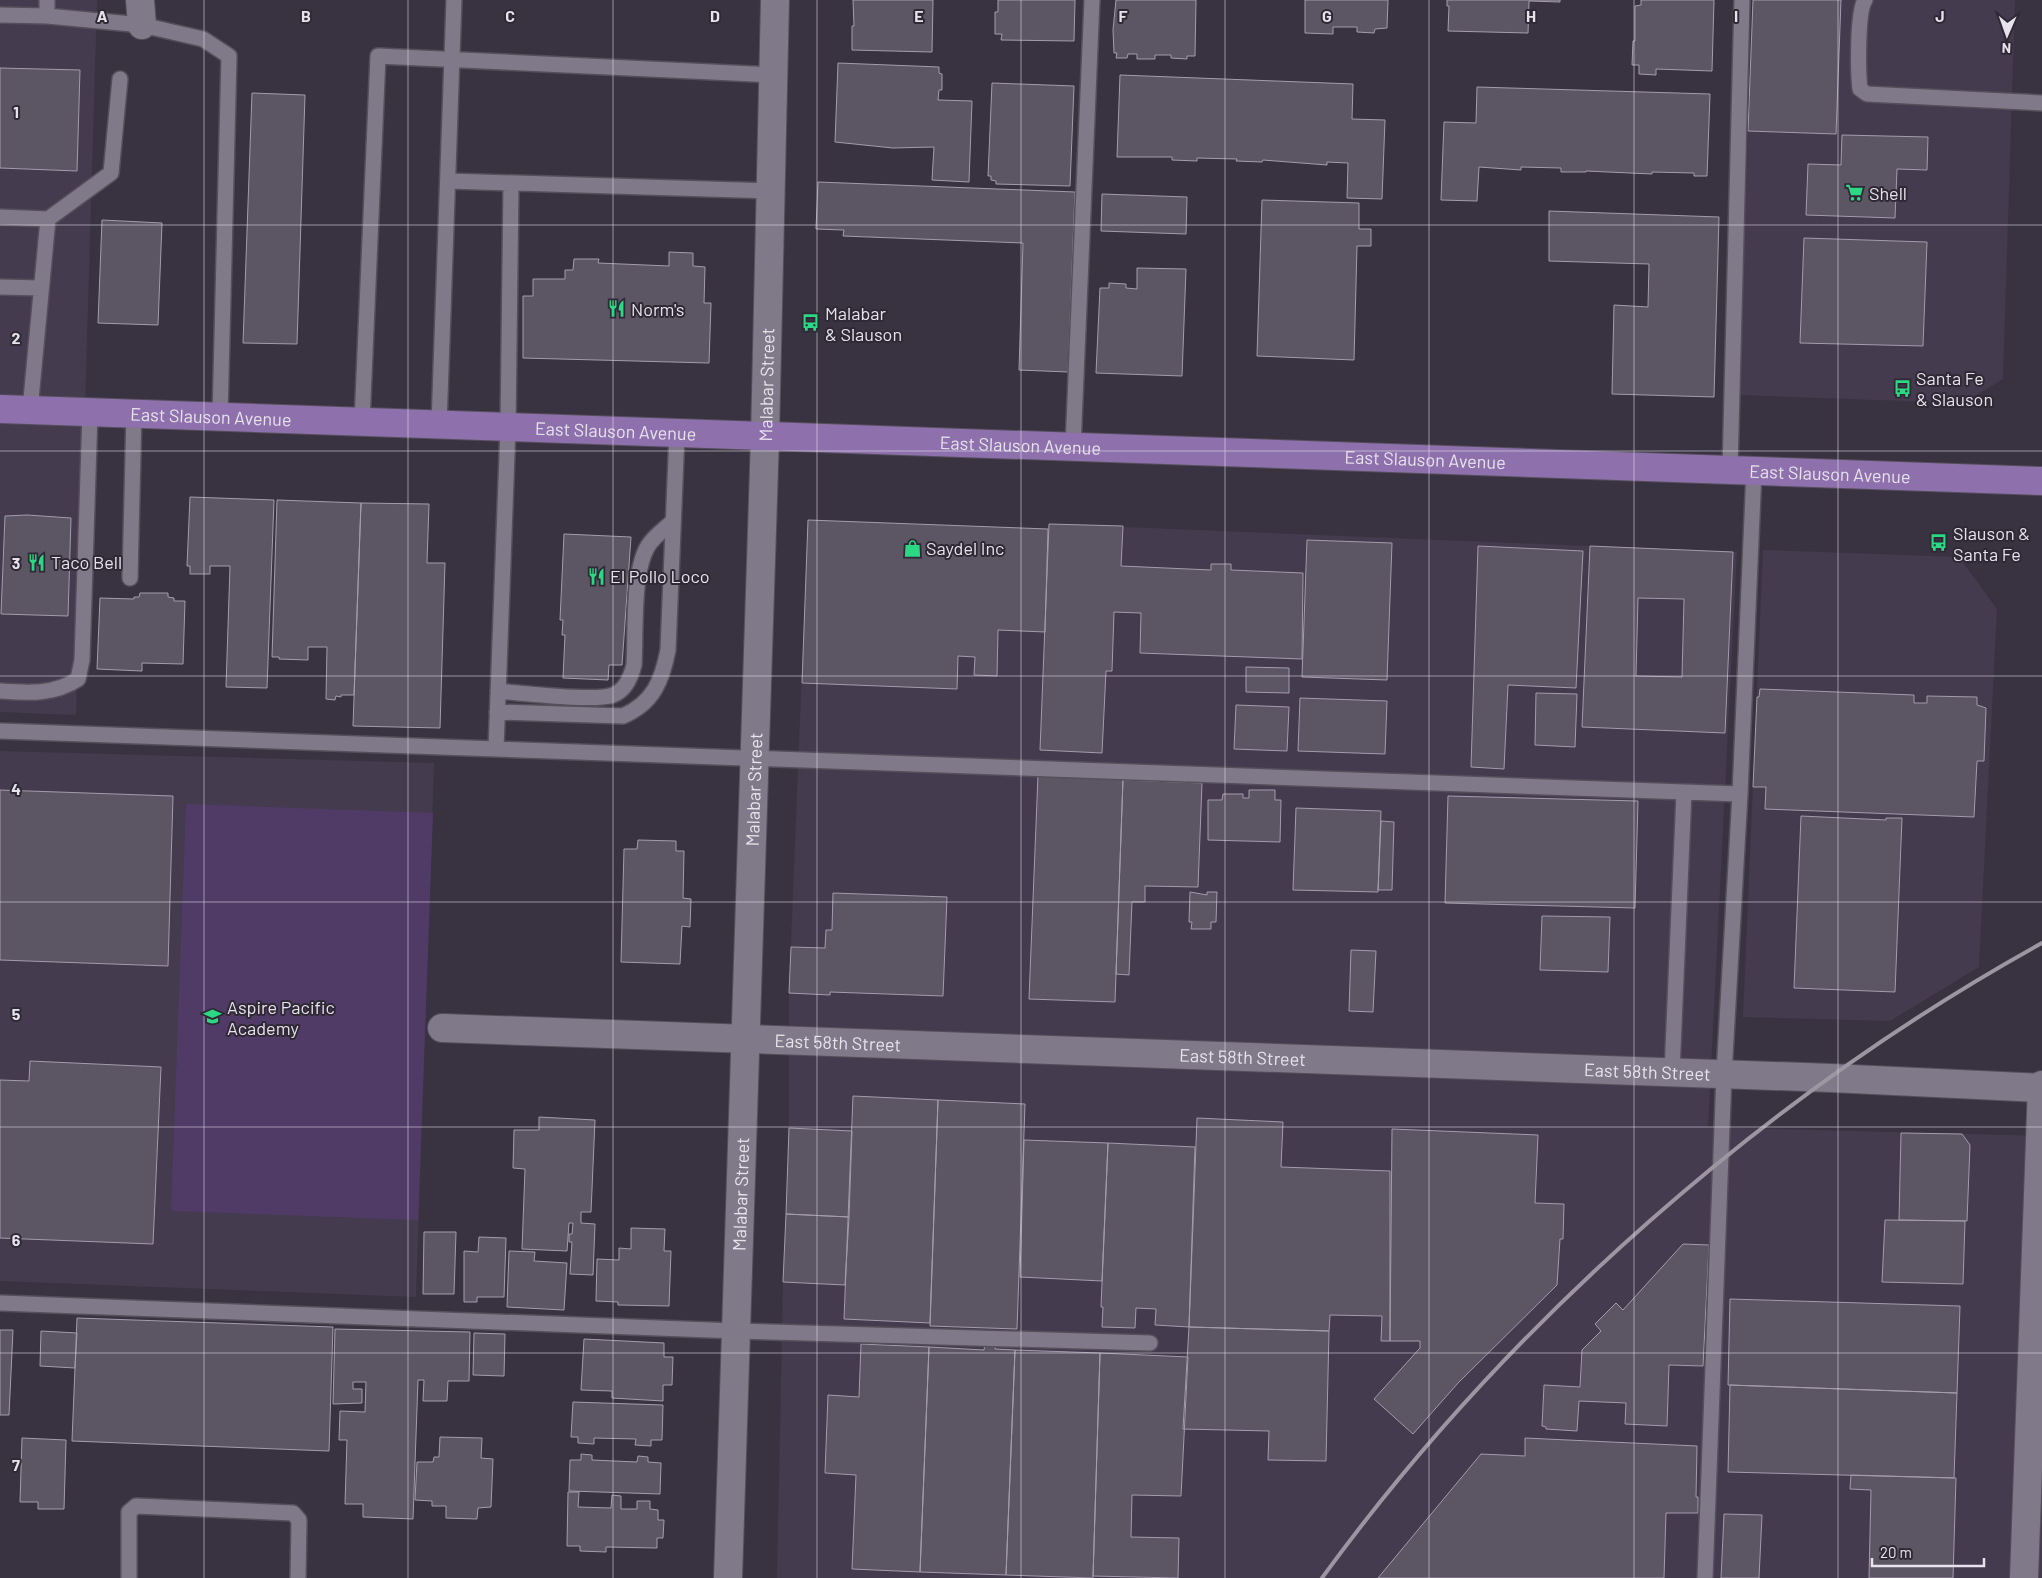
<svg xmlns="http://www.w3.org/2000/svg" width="2042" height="1578" font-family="Barlow,sans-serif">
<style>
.built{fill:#443b4e}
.green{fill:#503b66}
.building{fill:#5c5564;stroke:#a49cad;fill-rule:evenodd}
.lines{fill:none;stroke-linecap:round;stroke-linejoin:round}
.service-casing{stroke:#544f5a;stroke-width:18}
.minor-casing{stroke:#544f5a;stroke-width:30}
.secondary-casing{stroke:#544f5a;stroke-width:30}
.primary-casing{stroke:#544f5a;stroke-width:30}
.service{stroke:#807989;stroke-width:15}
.minor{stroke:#807989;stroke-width:28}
.secondary{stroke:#807989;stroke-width:28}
.primary{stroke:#8e71ac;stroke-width:28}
.rail{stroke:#9b96a1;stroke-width:4}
.grid{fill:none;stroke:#e7e3ec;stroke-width:1;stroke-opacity:0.55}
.labels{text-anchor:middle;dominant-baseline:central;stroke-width:4;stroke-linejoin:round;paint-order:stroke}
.poi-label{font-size:18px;fill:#e7e3ec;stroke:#2f2936;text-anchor:start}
.street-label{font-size:18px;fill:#e7e3ec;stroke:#2f2936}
.grid-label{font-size:16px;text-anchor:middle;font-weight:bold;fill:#e7e3ec;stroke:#2f2936;stroke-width:4;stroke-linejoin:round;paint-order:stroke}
</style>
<rect width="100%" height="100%" fill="#393341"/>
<!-- built -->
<path class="built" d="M0,0H97L76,715L0,712Z
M1753,0H2015L2003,379L1963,403L1739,395Z
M808,520L1048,529L1049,524L1737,552L1708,1127L2042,1136V1578H777L783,1282L789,1128V993Z
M1763,550L1959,557L1997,609L1979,967L1890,1021L1743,1017Z
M0,751L434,763L416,1297L0,1281Z"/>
<!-- green -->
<path class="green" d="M186,804L433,813L418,1220L171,1211Z"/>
<!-- building -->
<path class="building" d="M853,0H933L932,52L852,50V26H854Z
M998,0H1075L1074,41L1001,40L1002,34H995V12H998Z
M1116,0H1196L1195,56H1187V59L1171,58V55H1155V59H1137V54H1128L1127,58H1116L1117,53H1114L1113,30Z
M1305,0H1388L1387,28L1375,29L1374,33L1357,32V27H1333V34L1305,33Z
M1447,0H1560V2L1529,1L1528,33L1448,31L1449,6H1447Z
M1641,0H1714L1712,71L1656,69V75L1639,74V65H1632L1633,41H1635V6L1641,5Z
M1753,0H1841L1836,134L1748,131Z
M838,63L939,67V73L942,74V90H939L938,100L972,101L969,182L932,180L934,147L893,148L835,142Z
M0,68L80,70L77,171L0,168Z
M1120,75L1353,84L1352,119L1385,120L1382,199L1347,198L1348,163L1327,162V165L1263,160L1262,162L1236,161L1237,159L1197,158V161L1172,160V157H1117Z
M992,83L1074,86L1070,186L996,184V181L991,180V176H988Z
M1477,87L1710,94L1707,176H1694V173L1652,172V174L1586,171V172H1561V168L1521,167V170L1479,167L1477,201L1441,200L1444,122L1476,123Z
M252,93L305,95L297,344L243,343Z
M1842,135L1928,137L1927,170L1897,169L1895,218L1806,215L1808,164L1841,165Z
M818,182L1075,192L1068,372L1019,370L1023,243L843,236L844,230L816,229Z
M1102,194L1187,197L1186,234L1101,231Z
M1262,200L1359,203V229H1371V246H1357L1354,360L1257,356Z
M1549,211L1719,217L1714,397L1612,394L1614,305L1648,307L1649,264L1549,261Z
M102,220L162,223L158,325L98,323Z
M1804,238L1927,242L1923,346L1800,343Z
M669,252L693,253V266L705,267L704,303H711L709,363L523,358V296H533V279H565V270H573L574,259H599L598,263L669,266Z
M1137,268L1186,269L1182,376L1096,373L1100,288H1109V283L1126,284V288L1137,289Z
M190,497L274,500L267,688L226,687L230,566H210V574H190V566H187Z
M277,500L361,503L354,695H341V697L336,696L335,700L326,699L327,647H308V660L279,659V657H272Z
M361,503L429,504L427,563H445L440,728L353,726Z
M27,515L71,518L68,616L1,614L5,516Z
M808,520L1048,529L1045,632L998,630L997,676L974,675L975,657L958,656L957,689L802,683Z
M1049,524L1123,526L1121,566L1211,570V564H1231V570L1303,573L1302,659L1140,653L1141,613L1114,612L1112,671H1106L1102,753L1040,750Z
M564,534L631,537L622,665H609L608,680L563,678L565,635H562L563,620H560Z
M1307,540L1392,543L1387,680L1302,677Z
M1478,546L1583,551L1576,688L1508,685L1504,769L1471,767Z
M1590,546L1733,552L1725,733L1582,727ZM1638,598L1684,599L1682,677L1636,676Z
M140,593H168V597L174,598V601H185L183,664L142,663V671L97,669L100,598L134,599V597H139Z
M1246,667L1289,668V693L1246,692Z
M1760,689L1914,695V703H1927V696L1977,697V705L1986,708L1984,761H1977L1974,817L1765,809L1766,787H1753L1757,697H1759Z
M1536,693L1577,694L1575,747L1535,745Z
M1300,698L1387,701L1385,754L1298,751Z
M1236,705L1289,707L1287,751L1234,749Z
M1038,775L1123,778L1115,1002L1029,999Z
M1123,780L1202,783L1198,887L1145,886V902H1132L1129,975L1116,974Z
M0,790L173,796L168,966L0,960Z
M1249,790H1275V800H1281L1280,842L1208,840V800H1222L1223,794H1243V798H1249Z
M1448,796L1638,801L1635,908L1445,903Z
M1296,808L1381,811L1378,892L1293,890Z
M1801,816L1886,820V818H1902L1895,992L1794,988Z
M1381,821L1394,822L1392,890H1378Z
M638,840L676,841V851H684L683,898L691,899L690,927L682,926L680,964L621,962L624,849H637Z
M1190,892L1207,895V892H1217L1216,922H1211V929H1191L1192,922H1189Z
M833,893L947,897L943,996L830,992V995L789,993L791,947L825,948L826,930H832Z
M1542,916L1610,917L1608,972L1540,970Z
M1351,950L1376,951L1373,1012L1349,1011Z
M30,1061L161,1067L153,1244L0,1238V1080L29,1081Z
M853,1096L938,1100L930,1323L844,1319Z
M938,1100L1025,1104L1017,1329L930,1326Z
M539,1117L595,1120L591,1212H581V1223L595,1224L593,1275L570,1274L572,1242H569V1234H572L573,1223H569L567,1251L522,1249L525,1169L513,1168L514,1130H539Z
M1197,1118L1283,1122L1281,1167L1390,1171V1341H1381L1382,1316L1330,1315L1329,1331L1189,1327Z
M789,1128L852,1131L849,1217L786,1214Z
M1392,1129L1538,1135L1535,1203L1564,1204L1563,1239H1560L1557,1285L1458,1383L1413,1434L1374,1399L1420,1348V1341H1390Z
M1901,1133L1962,1134L1970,1145L1967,1221L1899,1220Z
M1024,1140L1108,1143L1102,1281L1020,1277Z
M1108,1143L1195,1147L1189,1327L1155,1325L1156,1309L1136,1308L1135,1328L1102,1327L1103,1307H1101Z
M786,1214L849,1217L845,1285L783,1282Z
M1885,1220L1965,1221L1963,1284L1882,1282Z
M631,1228L665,1229L664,1251H671L669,1306L618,1305V1302L596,1301L597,1259L619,1260V1248L631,1249Z
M424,1232H456L454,1294H423Z
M479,1237L506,1238L504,1297H477V1302H464V1251L478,1252Z
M1683,1244L1709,1245L1703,1366L1669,1365L1667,1426L1625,1424L1626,1403L1579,1401L1577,1431L1546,1429V1427L1542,1426L1544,1385L1580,1387L1582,1350L1601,1331L1595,1324L1616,1303L1623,1310Z
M509,1251L535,1252L534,1261L567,1263L564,1310L507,1307Z
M1730,1299L1960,1306L1957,1393L1728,1385Z
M77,1318L333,1327L329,1451L72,1441Z
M1189,1327L1329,1331L1326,1461L1268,1460L1269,1431L1183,1429Z
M335,1329L470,1332L469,1381H448L447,1401H423L424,1380H418L413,1519L363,1517V1504H345L347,1440H339L340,1411L365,1412L366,1382H353V1389H362V1403L333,1404Z
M0,1330H13L9,1415H0Z
M41,1331L77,1333L75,1368L40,1366Z
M474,1333L505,1334L504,1376L473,1375Z
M584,1339L664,1343V1357H673L672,1385H663V1401L612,1398V1391L581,1390Z
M861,1344L929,1347L920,1572L852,1569L856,1475L825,1473L828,1395L859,1397Z
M985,1344H995V1349L1015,1350L1006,1575L920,1572L929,1347L984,1350Z
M1015,1350L1100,1353L1093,1578L1006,1575Z
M1100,1353L1188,1357L1181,1496L1132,1495L1131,1537L1179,1538L1178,1578L1093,1576Z
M1730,1385L1957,1393L1954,1478L1728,1472Z
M573,1402L663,1405L662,1440H651V1446L635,1445L636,1439L594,1438V1444L578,1443V1437H571Z
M440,1437L482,1438L481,1458L493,1459L491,1507L478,1508L477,1519L446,1518V1506H432V1501L415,1500L417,1462H433L434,1457H439Z
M22,1438L66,1440L64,1509H38V1502H20Z
M1525,1438L1697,1446L1696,1497H1698V1513H1666L1664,1578H1378L1481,1454L1525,1456Z
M581,1454L592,1455V1460L637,1462L638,1456L648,1457V1462L661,1463L660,1494L569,1491L570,1460H581Z
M1851,1475L1956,1478L1953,1578H1869L1871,1490L1850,1489Z
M568,1492H579L578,1507L611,1508L612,1495L621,1496V1509H637V1501H650V1509L658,1510V1520H664L663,1538H657V1548L606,1547V1552L580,1551V1546H567Z
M1724,1514L1762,1515L1759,1578H1721Z"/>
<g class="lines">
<defs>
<path id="service" d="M1865,0C1857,12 1858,73 1860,89L1867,94L2042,103
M0,15L47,16L142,25L203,39L229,56L220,417
M47,16V0
M449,181L770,191
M0,217L48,219
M0,287L41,288
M30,410L48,219L111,173L120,79
M362,422L378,56L772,75
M439,425L454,0
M1073,447L1092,0
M1730,470L1742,0
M130,578L134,413
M0,691C28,693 54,695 78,679L82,660L90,412
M498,691C520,693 596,702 613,695C626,690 631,677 634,665C636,633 632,572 648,546C654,536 665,529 673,521
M497,712L623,716C653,703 662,681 668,650L677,433
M0,731L1740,794
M496,749L508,427L511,184
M1672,1072L1684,792
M0,1303L736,1331L1150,1343
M129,1578V1512L136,1506L293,1513L299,1520L298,1578
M1705,1578L1724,1074L1740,794L1754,471"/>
<g id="minor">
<path d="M140,0L142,25"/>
<path id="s1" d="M442,1028L1831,1078L2042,1088"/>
<path id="s2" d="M728,1578L765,437L775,0"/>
</g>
<path id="secondary" d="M2024,1578L2042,1085"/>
<g id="primary">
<path id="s3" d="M0,409L2042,481"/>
</g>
</defs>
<!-- service casing -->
<use href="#service" class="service-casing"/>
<!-- minor casing -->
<use href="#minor" class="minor-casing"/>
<!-- secondary casing -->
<use href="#secondary" class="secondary-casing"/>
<!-- primary casing -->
<use href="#primary" class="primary-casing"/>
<!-- service -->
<use href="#service" class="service"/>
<!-- minor -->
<use href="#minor" class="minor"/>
<!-- secondary -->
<use href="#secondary" class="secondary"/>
<!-- primary -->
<use href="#primary" class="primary"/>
<!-- rail -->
<path class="rail" d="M1322,1578C1507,1324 1767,1095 2042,943"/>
</g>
<!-- grid -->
<path class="grid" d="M204,0V1578M408,0V1578M613,0V1578M817,0V1578M1021,0V1578M1225,0V1578M1429,0V1578M1634,0V1578M1838,0V1578M0,225H2042M0,451H2042M0,676H2042M0,902H2042M0,1127H2042M0,1353H2042"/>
<!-- icons -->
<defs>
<symbol id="supermarket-bare" viewBox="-9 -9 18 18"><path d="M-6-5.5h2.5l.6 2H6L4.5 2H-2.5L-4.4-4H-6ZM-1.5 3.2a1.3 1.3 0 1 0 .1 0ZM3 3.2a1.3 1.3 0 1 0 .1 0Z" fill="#2bd884" stroke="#2f2936" stroke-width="2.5" paint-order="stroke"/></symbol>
<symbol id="restaurant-bare" viewBox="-9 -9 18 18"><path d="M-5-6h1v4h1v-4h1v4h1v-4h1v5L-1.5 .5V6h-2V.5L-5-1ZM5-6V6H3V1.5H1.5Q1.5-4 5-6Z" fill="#2bd884" stroke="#2f2936" stroke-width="2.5" paint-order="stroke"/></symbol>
<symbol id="bus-bare" viewBox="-9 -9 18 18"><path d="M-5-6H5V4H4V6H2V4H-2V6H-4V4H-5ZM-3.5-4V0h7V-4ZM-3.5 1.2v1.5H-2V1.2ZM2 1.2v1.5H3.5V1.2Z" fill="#2bd884" stroke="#2f2936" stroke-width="2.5" paint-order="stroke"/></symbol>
<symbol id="shop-bare" viewBox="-9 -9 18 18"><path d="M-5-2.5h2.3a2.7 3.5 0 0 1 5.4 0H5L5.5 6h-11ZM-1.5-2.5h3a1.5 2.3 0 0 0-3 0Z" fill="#2bd884" stroke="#2f2936" stroke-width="2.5" paint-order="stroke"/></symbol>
<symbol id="school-bare" viewBox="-9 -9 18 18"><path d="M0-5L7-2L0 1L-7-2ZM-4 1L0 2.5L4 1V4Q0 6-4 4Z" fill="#2bd884" stroke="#2f2936" stroke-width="2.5" paint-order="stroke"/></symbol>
</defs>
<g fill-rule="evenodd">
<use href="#supermarket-bare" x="1842" y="180" width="25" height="25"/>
<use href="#restaurant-bare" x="604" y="296" width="25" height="25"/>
<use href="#bus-bare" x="798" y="310" width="25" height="25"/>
<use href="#bus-bare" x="1890" y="376" width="25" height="25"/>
<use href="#bus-bare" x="1926" y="530" width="25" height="25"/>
<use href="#shop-bare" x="900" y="536" width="25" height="25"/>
<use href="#restaurant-bare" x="24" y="550" width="25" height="25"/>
<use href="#restaurant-bare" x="584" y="564" width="25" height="25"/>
<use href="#school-bare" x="200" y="1004" width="25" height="25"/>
</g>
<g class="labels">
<!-- poi labels -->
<g class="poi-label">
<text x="1869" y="193">Shell</text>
<text x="631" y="309">Norm's</text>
<text x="825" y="313">Malabar<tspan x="825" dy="21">&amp; Slauson</tspan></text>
<text x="1916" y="378">Santa Fe<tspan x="1916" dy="21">&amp; Slauson</tspan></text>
<text x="1953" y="533">Slauson &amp;<tspan x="1953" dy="21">Santa Fe</tspan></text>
<text x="926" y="548">Saydel Inc</text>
<text x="51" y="562">Taco Bell</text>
<text x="610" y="576">El Pollo Loco</text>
<text x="227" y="1007">Aspire Pacific<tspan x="227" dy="21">Academy</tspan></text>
</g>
<!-- street labels -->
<g class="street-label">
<text stroke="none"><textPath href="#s2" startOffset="1194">Malabar Street</textPath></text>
<text stroke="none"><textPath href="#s3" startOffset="211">East Slauson Avenue</textPath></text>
<text stroke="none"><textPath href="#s3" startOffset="616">East Slauson Avenue</textPath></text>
<text stroke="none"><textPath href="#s3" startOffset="1021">East Slauson Avenue</textPath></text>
<text stroke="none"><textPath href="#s3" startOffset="1426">East Slauson Avenue</textPath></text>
<text stroke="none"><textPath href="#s3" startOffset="1831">East Slauson Avenue</textPath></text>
<text stroke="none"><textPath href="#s2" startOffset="789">Malabar Street</textPath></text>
<text stroke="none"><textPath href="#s1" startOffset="396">East 58th Street</textPath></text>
<text stroke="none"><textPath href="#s1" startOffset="801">East 58th Street</textPath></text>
<text stroke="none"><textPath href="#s1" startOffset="1206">East 58th Street</textPath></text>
<text stroke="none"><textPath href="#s2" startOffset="384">Malabar Street</textPath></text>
</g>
</g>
<g class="grid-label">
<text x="102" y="22">A</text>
<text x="306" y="22">B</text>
<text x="510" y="22">C</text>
<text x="715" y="22">D</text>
<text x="919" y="22">E</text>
<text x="1123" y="22">F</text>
<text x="1327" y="22">G</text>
<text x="1531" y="22">H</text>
<text x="1736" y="22">I</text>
<text x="1940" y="22">J</text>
<text x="16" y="118">1</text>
<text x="16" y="344">2</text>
<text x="16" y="569">3</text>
<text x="16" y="795">4</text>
<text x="16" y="1020">5</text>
<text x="16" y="1246">6</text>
<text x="16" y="1471">7</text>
</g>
<!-- north arrow -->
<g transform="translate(2007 35) rotate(182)" stroke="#2f2936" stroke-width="4" paint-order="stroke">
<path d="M0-4L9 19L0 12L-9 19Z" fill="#e7e3ec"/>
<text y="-8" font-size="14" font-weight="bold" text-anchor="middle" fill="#e7e3ec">N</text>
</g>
<!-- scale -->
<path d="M1872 1558v8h112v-8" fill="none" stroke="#e7e3ec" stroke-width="2.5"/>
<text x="1880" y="1558" font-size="15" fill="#e7e3ec" stroke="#2f2936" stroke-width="4" paint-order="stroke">20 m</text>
</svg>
